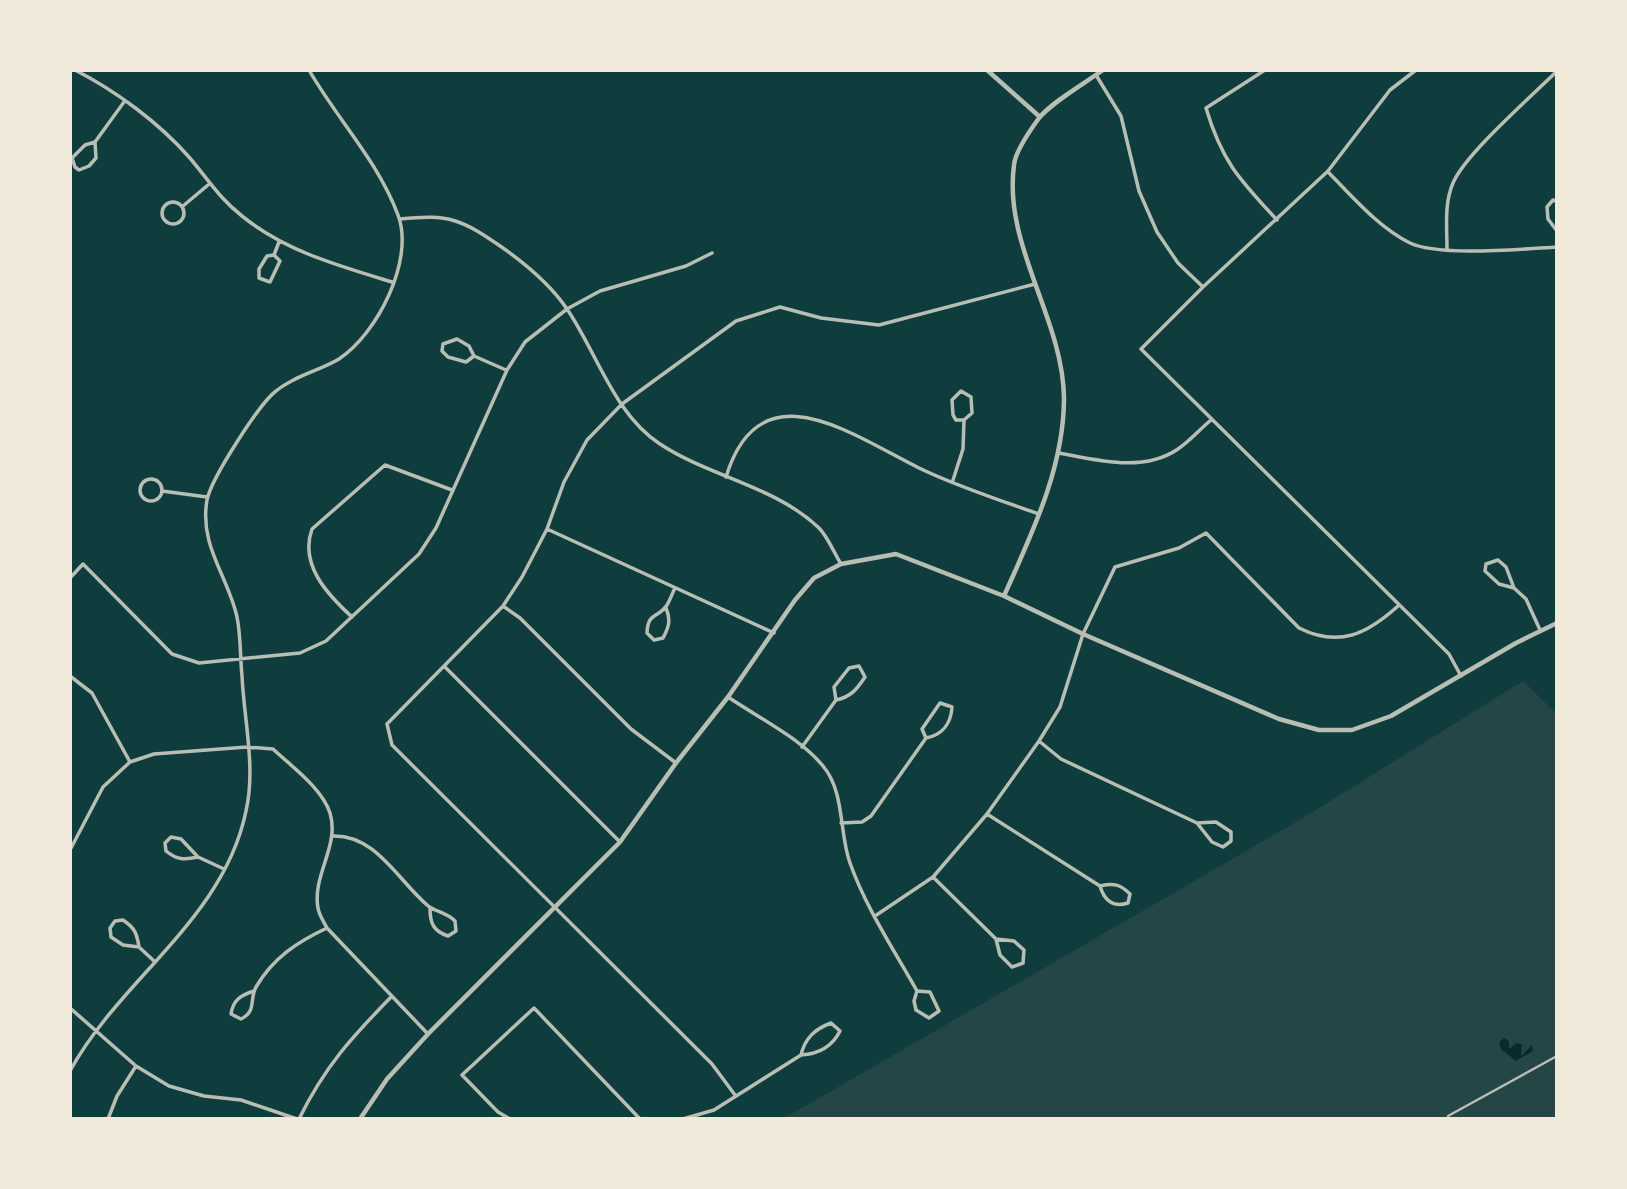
<svg xmlns="http://www.w3.org/2000/svg" width="1627" height="1189" font-family="'PT Serif',serif">
<style>
.green{fill:#244646}
.water{fill:#0a2a2b}
.lines{fill:none;stroke-linecap:round;stroke-linejoin:round}
.pedestrian{stroke:#b8beb3;stroke-width:2.5}
.minor{stroke:#b8beb3;stroke-width:3.5}
.tertiary{stroke:#b8beb3;stroke-width:4.5}
</style>
<rect width="100%" height="100%" fill="#0f3d3e"/>
<!-- green -->
<path class="green" d="M1523,681L1557,714V1119H783L1303,818Z"/>
<!-- water -->
<path class="water" d="M1504,1038L1509,1041V1049L1517,1043L1522,1044L1521,1056L1532,1045L1533,1051L1516,1061L1501,1049L1499,1042Z"/>
<g class="lines">
<!-- pedestrian -->
<path class="pedestrian" d="M1448,1116L1557,1056"/>
<!-- minor -->
<path class="minor" d="M75,70C116,91 158,122 189,157C207,178 219,198 242,216C285,251 339,266 392,282
M1265,70L1206,108C1222,162 1240,180 1277,220
M1416,70L1390,90L1328,171L1203,287L1141,349L1449,654L1461,676
M1096,75L1121,116L1139,191L1157,232L1178,263L1203,287
M95,142L96,158L89,166L79,170L75,167L72,158L85,145L95,142L124,102
M1328,172C1353,197 1378,227 1410,243C1440,257 1522,249 1557,247
M1557,201L1553,200L1547,207L1548,219L1557,231
M162 213a11 11 0 1 1 22 0a11 11 0 1 1-22 0Z
M183,206L208,185
M400,219C450,214 461,219 503,248C527,265 550,284 567,309C597,353 614,414 660,444C710,477 775,486 819,528C828,537 834,553 841,564
M1447,249C1447,227 1444,204 1453,183C1465,154 1532,96 1557,71
M274,255L280,261L270,282L259,278V269L267,256Z
M274,255L279,242
M474,356L466,362L448,357L442,351L443,344L457,339L469,346L474,356L506,370
M1059,453C1097,460 1143,473 1178,449C1190,441 1200,429 1211,420
M726,477C760,366 852,435 919,468C956,486 999,500 1039,514
M140 490a11 11 0 1 1 22 0a11 11 0 1 1-22 0Z
M953,480L963,449L964,420L972,413L971,397L961,391L952,400L953,415L956,420H964
M162,491L207,497
M547,529L774,633
M70,578L83,564L172,654L199,663L300,653L326,641L419,554L436,528L507,370L525,342L567,309L600,291L686,266L712,253
M1514,588L1499,584L1485,571L1486,564L1498,560L1506,567L1514,588L1526,599L1540,630
M503,606L520,618L631,729L676,763
M666,608C671,620 669,627 663,638L654,640L647,633C648,611 658,619 667,605C670,600 672,594 675,588
M352,617C328,595 299,565 312,529L385,465L452,490
M445,667L620,842
M70,676L92,693L130,762
M728,697C759,718 800,738 823,766C845,792 839,833 850,863C866,908 894,950 917,991L914,1001L916,1010L929,1018L939,1011L930,992L917,991
M1039,741L1061,759L1197,823L1212,842L1223,847L1231,841V832L1216,822L1197,823
M802,747L836,700C851,697 857,689 865,677L859,666L849,668L834,687L836,700
M987,814L1100,886C1104,900 1113,908 1128,903L1130,894C1120,884 1114,883 1100,886
M841,823L862,822L871,816L926,738C942,735 951,724 952,707L940,703L922,729L926,738
M332,836C375,834 397,879 427,905C435,912 446,912 455,921L456,931L448,936C433,931 430,923 430,908
M70,850L103,787L130,762L154,754L247,747L273,749C291,766 322,788 330,813C340,846 312,875 318,908C319,915 324,922 327,928L428,1034
M198,857C184,860 177,860 166,851L165,843L171,837L181,839L198,857L224,869
M933,877L996,939L1000,955L1012,967L1023,963L1024,950L1014,941L996,939
M875,916L933,877L987,814L1039,741L1060,707L1083,634L1115,567L1179,548L1206,533L1299,628C1339,648 1367,634 1398,606
M139,947C137,934 135,928 123,920L115,921L110,928L111,937L123,945L139,947L154,961
M254,991C241,995 233,1000 231,1014L241,1019C257,1011 249,1000 256,987C273,958 297,942 327,928
M70,1008L136,1066L169,1086L204,1096L241,1100L297,1119
M70,1071C120,979 224,919 246,811C256,768 244,720 242,676C240,657 241,636 237,617C228,576 199,546 207,500C211,479 259,404 276,391C294,376 319,371 339,359C377,334 415,260 398,215C378,161 337,119 309,70
M735,1095L712,1064L392,745L387,724L503,606L522,577L547,529L564,482L587,440L622,404L736,321L780,307L821,318L879,325L1035,284
M108,1119L117,1096L136,1066
M299,1119C325,1066 352,1037 392,996
M510,1119L498,1112L462,1075L534,1008L640,1119
M683,1119L714,1110L801,1055C819,1054 832,1047 840,1031L831,1023C815,1029 805,1038 801,1055"/>
<!-- tertiary -->
<path class="tertiary" d="M987,70L1040,117
M1004,596C1032,533 1064,468 1064,398C1063,318 1003,246 1014,165C1015,152 1031,129 1039,118C1052,102 1085,83 1103,70
M360,1119L387,1079L428,1034L620,842L676,763L728,697L795,600L814,578L841,564L896,554L1004,596L1083,634L1279,719L1319,730H1352L1391,716L1516,643L1557,623"/>
</g>
<!-- border -->
<rect width="1627" height="1189" fill="none" stroke="#f1e9da" stroke-width="144"/>
</svg>
